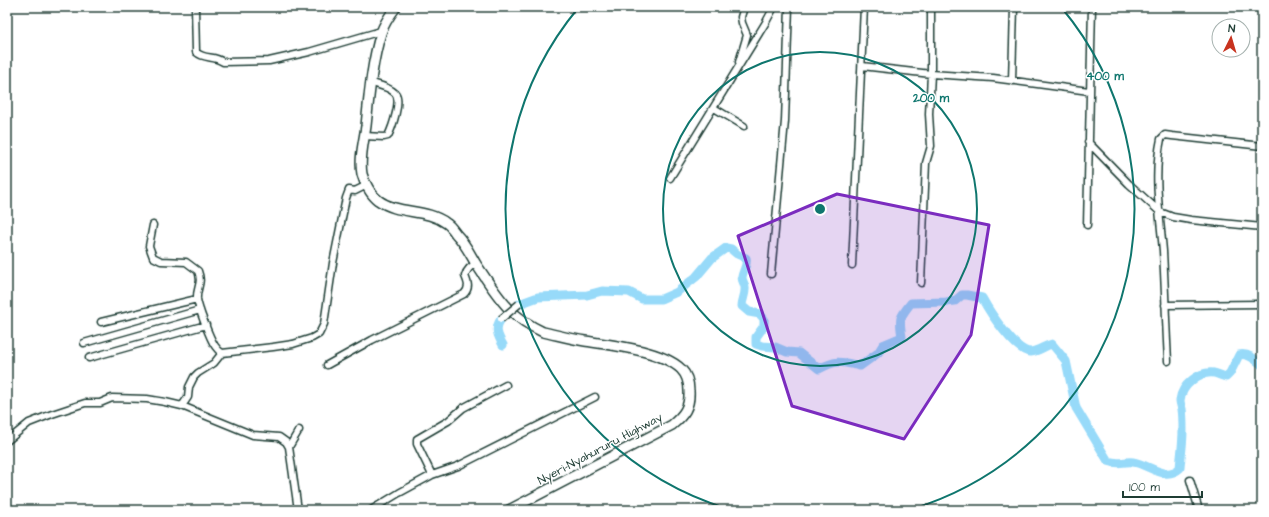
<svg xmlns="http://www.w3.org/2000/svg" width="1269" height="517" font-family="'Architects Daughter',sans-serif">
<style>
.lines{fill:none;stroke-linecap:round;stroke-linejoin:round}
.river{stroke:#97daf9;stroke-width:9}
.minor-casing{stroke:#1f3d34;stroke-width:9}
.highway-casing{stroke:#1f3d34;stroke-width:12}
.minor{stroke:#fff;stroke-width:6}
.highway{stroke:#fff;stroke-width:9}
.minor-bridge-casing{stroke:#1f3d34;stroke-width:9;stroke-linecap:butt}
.minor-bridge{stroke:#fff;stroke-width:6}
.marked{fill:#7b2cbf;fill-opacity:0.2;stroke:#7b2cbf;stroke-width:3;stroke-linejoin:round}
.ring{fill:none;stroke:#0f766e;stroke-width:2}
.labels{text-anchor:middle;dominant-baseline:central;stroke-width:3;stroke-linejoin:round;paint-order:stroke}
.street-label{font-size:12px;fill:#1f3d34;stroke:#fff}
.centre{fill:#0f766e;stroke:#fff;stroke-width:2}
.ring-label{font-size:12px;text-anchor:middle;font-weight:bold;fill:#0f766e;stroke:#fff;stroke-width:3;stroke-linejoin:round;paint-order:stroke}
</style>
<rect width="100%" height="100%" fill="#fff"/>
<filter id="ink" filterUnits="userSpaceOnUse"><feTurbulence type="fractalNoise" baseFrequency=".025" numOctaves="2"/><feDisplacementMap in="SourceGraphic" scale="8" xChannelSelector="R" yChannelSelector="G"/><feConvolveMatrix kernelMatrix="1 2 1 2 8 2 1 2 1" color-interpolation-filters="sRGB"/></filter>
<g filter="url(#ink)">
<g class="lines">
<!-- river -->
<path class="river" d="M519,304L538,297L587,295L602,291L629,292L642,299H661L677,292L696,277L712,258L726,248L731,249L737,254L746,258C748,265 743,270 742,277C742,282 746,285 745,290C745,296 742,300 742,306L749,312L760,314L764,319V326L756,337V344L762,346L775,347L787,352L799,353L819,369C838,359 841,362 860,366L878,353L883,345L902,337C899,318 899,318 911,303L946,302L955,301L962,295H967L982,298C989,311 1016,353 1031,352C1039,351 1044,346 1052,344L1066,361L1076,408L1108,461C1120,465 1122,461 1133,462C1149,464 1165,482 1180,468C1181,455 1183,443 1183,430C1183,423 1183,416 1182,409C1181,406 1180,403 1180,400C1182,385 1199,371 1214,373C1218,374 1222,376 1226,377L1230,373L1239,355C1248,353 1255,359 1262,365
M501,319C494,329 498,336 503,345"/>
<defs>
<path id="minor" d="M195,7L196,52C205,60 214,55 223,62L269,61L309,52L381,31
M739,62L747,35L742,23L741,17L744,7
M862,66L931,74L993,78L1089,91
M1012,81L1014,7
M714,108L744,126
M364,136L384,137L388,136C392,128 402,100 395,93C389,87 379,85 372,83
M1088,142L1129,184L1160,212L1173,217L1191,220L1262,227
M670,178L766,22L774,7
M153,225L149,246L153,257L161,261L186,262L198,271C203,284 196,288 197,299C198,307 210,339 215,346C217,349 219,351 222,353L214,363L198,373L194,377L189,387L188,397L182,406
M1087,225L1092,7
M852,265L864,7
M771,274L785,121L789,7
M921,283L926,163L931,146L929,114L931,74V7
M1165,305L1262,304
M101,322L197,299
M84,343L200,310
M222,353L273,347L293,344L312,338L319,334L324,324L333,263L346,198L349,190L355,191L367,185
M89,358L206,325
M1168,361C1166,325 1165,288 1163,251C1160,215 1153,175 1161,139L1165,135L1172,136L1262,146
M327,365L372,340L464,294C470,288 468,283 465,276C467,269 470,266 476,264
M7,441L29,423L52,414L85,403H100L112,398L147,399L165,402L182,406L253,435L279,437L286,442L289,447L298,510
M289,447L299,430
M432,475L417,444V439L448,421L463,408L506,385
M1190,480L1199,510
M371,510L399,493L432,475L458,466L595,397"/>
<path id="highway" d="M396,7C390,15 384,23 381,33C372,61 369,96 366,126C364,141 359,158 362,174C364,182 371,195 378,200C398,215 426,208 446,223C450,225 453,230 456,234C465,243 470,254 476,264C497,295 508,316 543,332C557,335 571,339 585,341C611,345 661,350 681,369C687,375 689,383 689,391C690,407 684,415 672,425L509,510"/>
</defs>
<!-- minor casing -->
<use href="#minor" class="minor-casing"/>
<!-- highway casing -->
<use href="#highway" class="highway-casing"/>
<!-- minor -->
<use href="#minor" class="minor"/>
<!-- highway -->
<use href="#highway" class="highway"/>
<defs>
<path id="minor-bridge" d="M501,319L519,304"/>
</defs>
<!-- minor-bridge casing -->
<use href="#minor-bridge" class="minor-bridge-casing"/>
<!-- minor-bridge -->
<use href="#minor-bridge" class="minor-bridge"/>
</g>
</g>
<!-- marked area -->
<path class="marked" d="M837,194L989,225L971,335L904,439L792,406L738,236Z"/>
<!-- distance rings -->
<g class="ring">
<circle cx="820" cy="209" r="157"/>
<path d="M728 509A314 314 0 0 1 579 7M1061 7A314 314 0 0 1 912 509"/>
</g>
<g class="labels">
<!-- street labels -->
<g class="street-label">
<text transform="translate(600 449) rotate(-28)">Nyeri-Nyahururu Highway</text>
</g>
</g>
<circle cx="820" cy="209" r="6" class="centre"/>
<g class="ring-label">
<text x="1105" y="80">400 m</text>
<text x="931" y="102">200 m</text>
</g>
<!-- margin -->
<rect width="1269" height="517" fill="none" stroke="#fff" stroke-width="24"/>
<rect x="12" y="12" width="1245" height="493" fill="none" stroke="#1f3d34" stroke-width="1.5" filter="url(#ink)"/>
<!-- north arrow -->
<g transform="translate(1231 38) rotate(5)"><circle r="19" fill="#ffffff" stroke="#a5b1ae"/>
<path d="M0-3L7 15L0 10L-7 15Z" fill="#c8321e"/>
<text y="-6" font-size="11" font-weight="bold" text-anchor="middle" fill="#1f3d34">N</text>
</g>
<!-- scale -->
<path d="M1123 491v6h79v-6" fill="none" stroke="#1f3d34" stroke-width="2"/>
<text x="1129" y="491" font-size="12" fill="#1f3d34" stroke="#ffffff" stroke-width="3" paint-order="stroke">100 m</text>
</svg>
